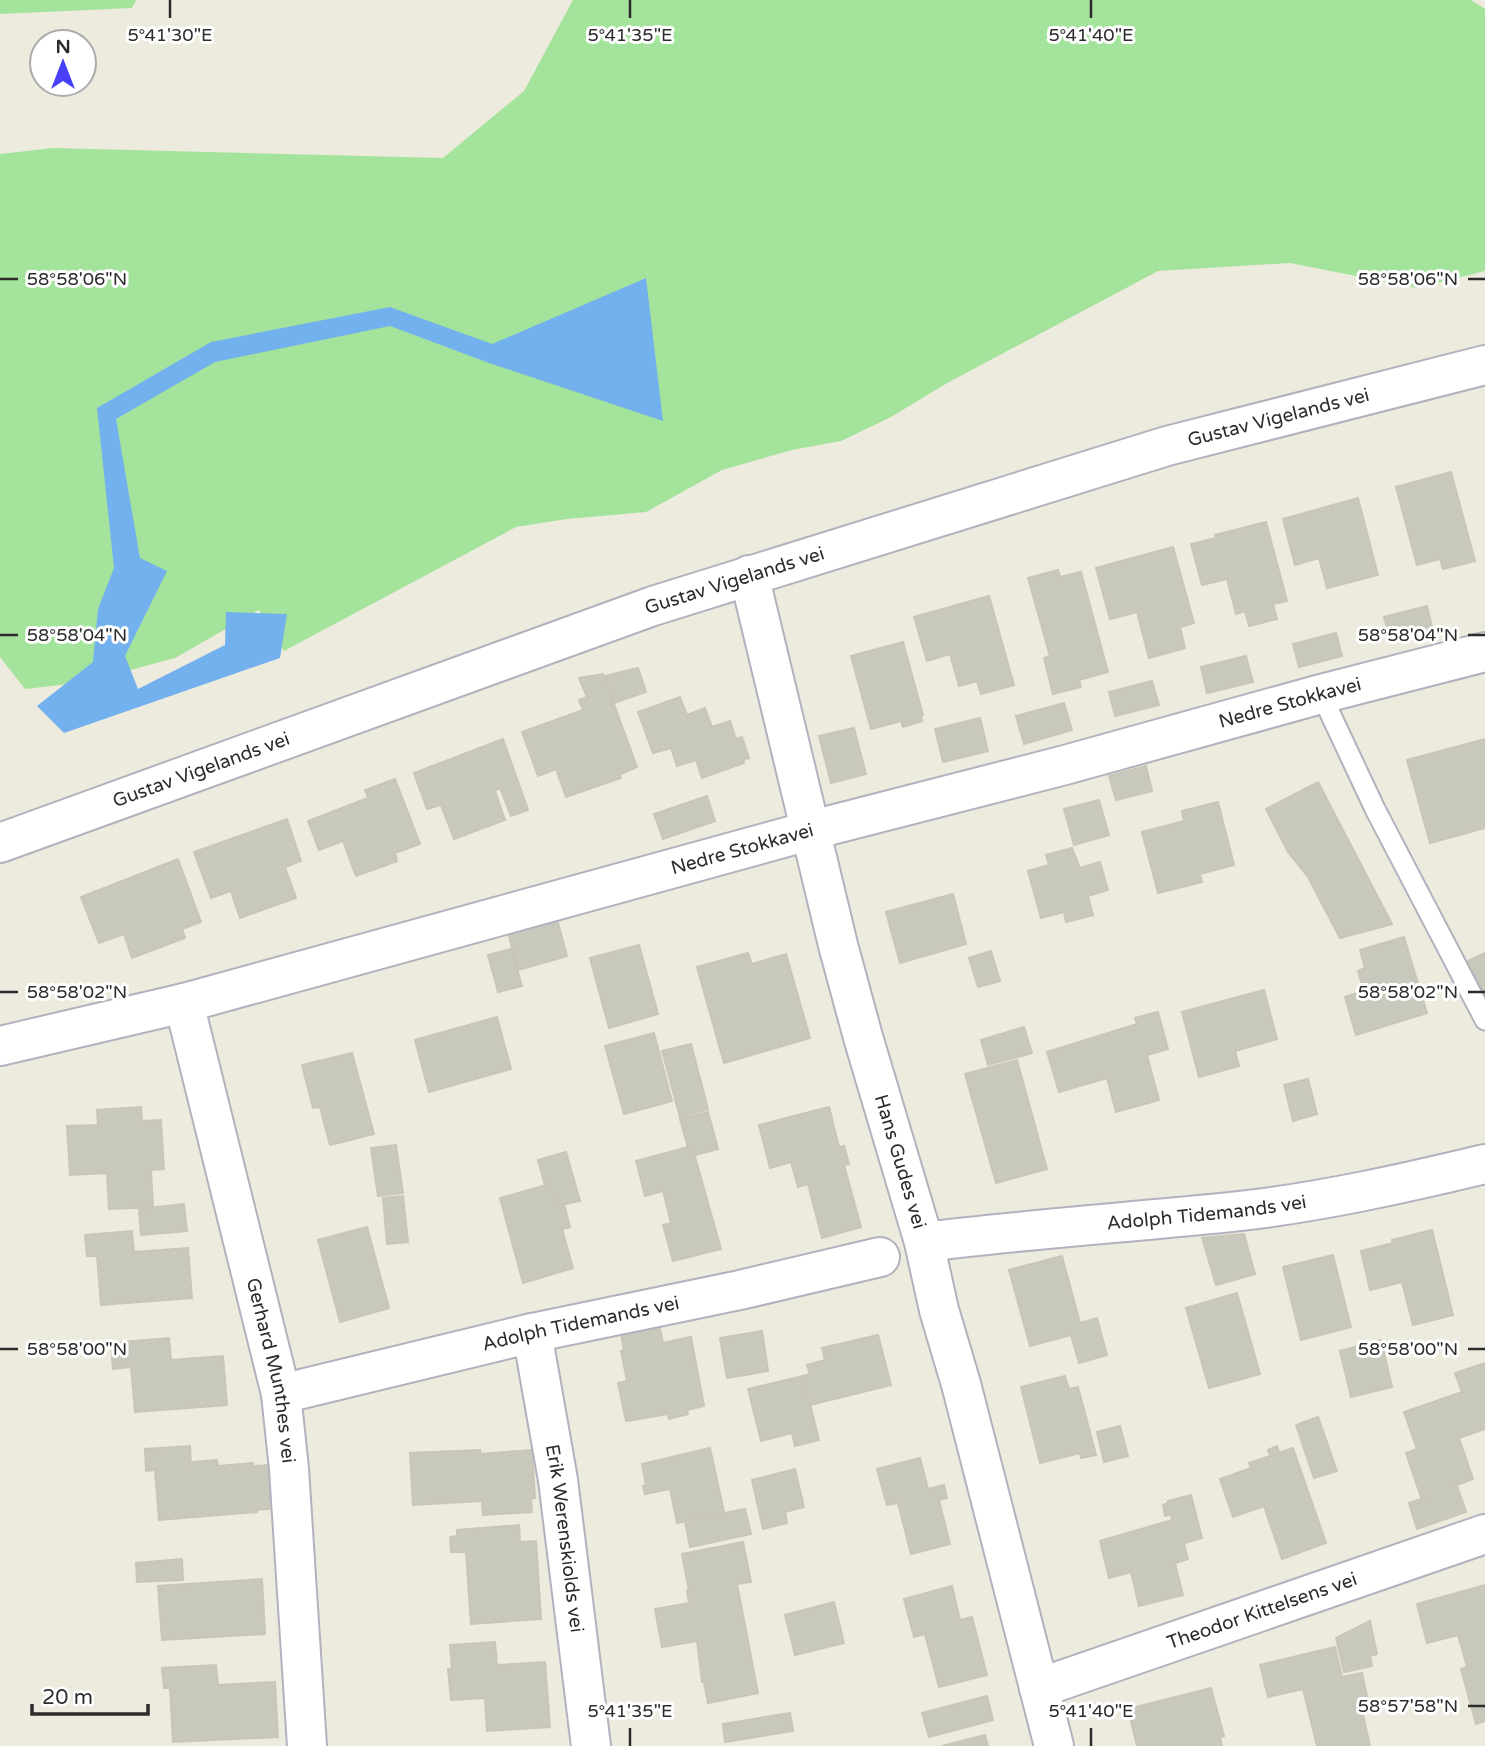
<svg xmlns="http://www.w3.org/2000/svg" width="1485" height="1746" font-family="'Varela Round',sans-serif">
<style>
.green{fill:#a4e39b}
.water{fill:#72b1ee}
.building{fill:#c9c8bc;stroke:#c9c6b7;stroke-width:2}
.lines{fill:none;stroke-linecap:round;stroke-linejoin:round}
.service-casing{stroke:#b2b2bf;stroke-width:23}
.minor-casing{stroke:#b2b2bf;stroke-width:42}
.secondary-casing{stroke:#b2b2bf;stroke-width:42}
.service{stroke:#fff;stroke-width:19}
.minor{stroke:#fff;stroke-width:38}
.secondary{stroke:#fff;stroke-width:38}
.ticks{fill:none;stroke:#2c2c2c;stroke-width:2.5}
.labels{text-anchor:middle;dominant-baseline:central;stroke-width:6;stroke-linejoin:round;paint-order:stroke}
.street-label{font-size:19px;fill:#2c2c2c;stroke:#fff}
.ticks-label{font-size:18px;text-anchor:middle;fill:#2c2c2c;stroke:#fff;stroke-width:6;stroke-linejoin:round;paint-order:stroke}
</style>
<rect width="100%" height="100%" fill="#edeade"/>
<!-- green -->
<path class="green" d="M0,0H136L132,8L0,14Z
M573,0H1471L1485,9V271L1417,288L1290,263L1158,271L949,382L891,417L841,441L792,450L722,470L646,512L567,519L516,527L284,651L259,610L175,658L86,682L25,689L0,657V154L53,148L443,158L524,91Z"/>
<!-- water -->
<path class="water" d="M646,278L663,421L489,363L390,326L215,362L116,419L140,558L167,571L125,656L138,689L225,645L226,612L287,614L280,658L64,733L37,706L93,662L98,609L114,568L97,408L211,342L390,307L492,344Z"/>
<!-- building -->
<path class="building" d="M1451,472L1475,561L1443,569L1440,559L1417,565L1396,487Z
M1358,498L1378,575L1327,588L1319,558L1295,565L1283,519Z
M1266,522L1287,601L1273,604L1277,619L1249,626L1245,611L1236,614L1227,579L1202,585L1191,544L1216,538L1215,535Z
M1173,547L1194,623L1180,627L1185,648L1149,658L1137,612L1110,619L1096,568Z
M1058,570L1060,577L1081,572L1108,672L1079,680L1081,687L1053,694L1044,658L1050,656L1028,578Z
M989,596L1014,685L981,694L977,681L959,686L950,654L927,661L914,617Z
M1427,606L1433,631L1391,642L1384,617Z
M1336,633L1342,656L1299,667L1293,644Z
M903,642L923,715H921L922,721L903,727L901,721L871,729L851,656Z
M1246,656L1253,682L1207,693L1201,667Z
M638,668L646,692L614,703L605,676Z
M603,674L637,767L619,775L621,778L566,797L556,769L538,776L522,732L583,710L579,700L587,697L579,678Z
M1152,681L1159,705L1115,716L1109,692Z
M680,697L687,715L705,708L712,727L730,721L736,739L742,737L749,758L743,760L744,763L702,778L696,760L677,766L671,748L653,753L638,712Z
M1064,703L1072,730L1024,744L1016,716Z
M980,718L988,751L943,762L935,729Z
M854,728L866,774L831,783L819,736Z
M503,739L528,810L511,816L500,788L495,791L505,820L454,839L441,805L427,809L414,773Z
M1485,739V828L1430,843L1407,760Z
M1146,766L1152,791L1116,800L1109,776Z
M395,779L420,844L395,853L397,861L356,876L343,841L319,850L308,821L368,798L365,790Z
M1318,782L1392,924L1340,938L1308,877L1288,852L1266,809Z
M707,796L715,821L663,839L654,814Z
M1099,800L1109,835L1074,845L1064,809Z
M1218,802L1234,865L1200,874L1202,882L1158,893L1142,832L1184,821L1182,811Z
M287,819L301,861L285,867L296,898L240,918L231,891L211,898L194,852Z
M1072,848L1080,868L1100,862L1108,890L1088,896L1093,915L1066,922L1064,912L1041,918L1028,871L1049,865L1046,855Z
M178,859L201,922L182,929L185,938L132,958L124,934L99,943L81,897Z
M953,894L966,944L900,963L886,912Z
M557,919L567,956L518,970L508,933Z
M1404,937L1427,1013L1356,1035L1345,997L1364,991L1358,971L1365,968L1360,950Z
M639,945L658,1014L609,1028L590,958Z
M511,949L522,986L498,992L488,955Z
M991,951L1000,981L978,987L969,958Z
M748,953L752,964L786,954L810,1038L724,1063L697,967Z
M1485,953V995L1468,961Z
M1264,990L1277,1039L1235,1051L1239,1066L1199,1077L1182,1012Z
M1158,1012L1168,1049L1147,1055L1159,1100L1116,1112L1107,1078L1059,1092L1047,1052L1137,1024L1135,1018Z
M497,1017L511,1069L429,1092L415,1040Z
M1024,1027L1032,1053L988,1065L981,1040Z
M654,1033L672,1101L624,1114L605,1046Z
M691,1044L708,1109L680,1117L662,1051Z
M352,1053L374,1134L330,1145L320,1107L313,1108L302,1065Z
M1017,1060L1047,1169L996,1183L965,1074Z
M1308,1079L1317,1114L1293,1121L1284,1085Z
M141,1107L142,1121L161,1120L164,1169L151,1170L153,1207L109,1209L107,1173L70,1175L67,1126L98,1125L97,1110Z
M829,1107L839,1147L844,1146L849,1164L844,1165L861,1227L822,1238L808,1184L798,1187L791,1162L770,1168L759,1125Z
M708,1112L718,1149L695,1155L692,1146L688,1148L680,1119Z
M396,1145L403,1193L378,1196L371,1148Z
M692,1146L721,1249L673,1261L663,1225L671,1223L663,1191L645,1196L636,1161Z
M566,1152L580,1201L556,1206L550,1184L545,1186L538,1160Z
M550,1184L556,1206L564,1204L570,1227L562,1229L573,1268L523,1283L500,1198Z
M403,1196L408,1242L387,1244L383,1198Z
M184,1204L187,1231L141,1235L139,1209Z
M367,1227L389,1308L340,1322L318,1240Z
M1432,1230L1453,1315L1413,1325L1402,1282L1370,1290L1361,1251L1393,1243L1392,1240Z
M132,1231L134,1252L188,1248L192,1298L101,1305L97,1256H87L85,1235Z
M1244,1234L1255,1274L1216,1285L1202,1238Z
M1333,1255L1351,1327L1301,1340L1283,1267Z
M1062,1256L1080,1323L1097,1318L1107,1355L1079,1363L1071,1335L1030,1346L1009,1270Z
M1237,1293L1260,1374L1209,1388L1186,1308Z
M658,1320L663,1343L691,1337L704,1406L687,1410L688,1414L669,1419L668,1414L626,1421L618,1383L627,1381L621,1351H624L620,1327Z
M762,1331L768,1371L727,1378L720,1338Z
M878,1335L891,1385L810,1405L803,1376L810,1374L807,1365L825,1360L822,1348Z
M169,1338L171,1360L223,1356L227,1405L135,1412L131,1367L113,1369L111,1343Z
M1381,1340L1392,1387L1351,1397L1340,1351Z
M1485,1363V1429L1459,1438L1473,1479L1451,1487L1457,1486L1466,1512L1417,1529L1409,1503L1427,1497V1495L1421,1497L1406,1453L1417,1449L1404,1412L1462,1392L1455,1373Z
M803,1376L819,1440L795,1446L792,1433L761,1441L748,1389Z
M1065,1376L1069,1389L1078,1387L1096,1455L1081,1458L1080,1453L1040,1463L1021,1387Z
M1318,1417L1337,1471L1314,1478L1296,1425Z
M1120,1426L1128,1456L1104,1462L1097,1432Z
M190,1446L191,1467L193,1462L217,1460L218,1466L253,1463V1466L272,1465L276,1508L256,1510L257,1512L159,1520L155,1470L146,1471L145,1449Z
M1277,1446L1279,1453L1293,1448L1326,1543L1282,1559L1264,1506L1233,1517L1220,1479L1251,1468L1249,1463L1270,1456L1268,1450Z
M710,1448L724,1512L677,1523L670,1489L645,1494L643,1486L646,1485L642,1464Z
M480,1450V1454L532,1450L535,1498H531L532,1512L483,1515L482,1501L413,1505L410,1453Z
M920,1458L928,1489L944,1485L947,1498L939,1500L950,1544L911,1554L898,1503L887,1505L877,1469Z
M795,1469L804,1507L785,1512L787,1523L763,1529L752,1480Z
M1191,1495L1202,1538L1184,1543L1188,1559L1175,1563L1183,1595L1139,1606L1131,1572L1109,1578L1100,1541L1172,1520L1171,1514L1165,1516L1163,1505L1168,1503V1501Z
M745,1509L751,1534L690,1547L685,1521Z
M519,1525L520,1542L536,1541L541,1619L471,1624L466,1552H451L450,1537L457,1536V1530Z
M743,1542L751,1582L737,1584L758,1693L708,1703L704,1682H702L697,1641L662,1647L655,1609L689,1603L687,1591H689L682,1554Z
M182,1559L183,1580L137,1582L136,1563Z
M262,1579L265,1634L162,1640L158,1586Z
M1485,1585V1721L1476,1724L1461,1669L1467,1667L1458,1635L1427,1643L1417,1604Z
M952,1586L960,1620L972,1617L987,1675L939,1687L925,1634L914,1637L904,1599Z
M834,1602L844,1643L795,1655L785,1615Z
M1370,1621L1377,1654L1370,1656L1372,1666L1344,1672L1336,1638Z
M495,1642L497,1665L545,1662L550,1727L487,1731L485,1698L451,1700L448,1669H452L450,1645Z
M1335,1647L1342,1677L1362,1673L1369,1705L1361,1706L1370,1746H1317L1303,1689L1268,1697L1260,1665Z
M216,1665L218,1685L275,1682L278,1737L173,1742L170,1688H164L162,1668Z
M1211,1688L1224,1736L1220,1737L1222,1746H1137L1128,1709Z
M987,1696L993,1720L929,1737L922,1713Z
M790,1713L793,1731L725,1742L723,1724Z
M985,1735L988,1746H942Z"/>
<g class="lines">
<defs>
<path id="service" d="M1321,694L1375,809L1485,1020"/>
<g id="minor">
<path id="s1" d="M749,575L838,945L863,1037L924,1242L939,1310L961,1384L1054,1746"/>
<path id="s2" d="M184,1003L281,1394L289,1469L307,1746"/>
<path id="s3" d="M0,1046L184,1003L812,830L1065,765L1321,694L1485,652"/>
<path id="s4" d="M924,1242C1029,1229 1135,1222 1240,1211C1321,1202 1406,1183 1485,1164"/>
<path id="s5" d="M532,1333L558,1480L591,1746"/>
<path id="s6" d="M281,1394L532,1333L740,1290L880,1257"/>
<path id="s7" d="M1039,1688L1485,1534"/>
</g>
<g id="secondary">
<path id="s8" d="M0,843L653,606L1167,446L1485,365"/>
</g>
</defs>
<!-- service casing -->
<use href="#service" class="service-casing"/>
<!-- minor casing -->
<use href="#minor" class="minor-casing"/>
<!-- secondary casing -->
<use href="#secondary" class="secondary-casing"/>
<!-- service -->
<use href="#service" class="service"/>
<!-- minor -->
<use href="#minor" class="minor"/>
<!-- secondary -->
<use href="#secondary" class="secondary"/>
</g>
<!-- ticks -->
<path class="ticks" d="M170,0V18M630,0V18M1091,0V18M0,279H18M1468,279H1485M0,635H18M1468,635H1485M0,992H18M1468,992H1485M0,1349H18M1468,1349H1485M1468,1706H1485M630,1728V1746M1091,1728V1746"/>
<g class="labels">
<!-- street labels -->
<g class="street-label">
<text stroke="none"><textPath href="#s8" startOffset="1348">Gustav Vigelands vei</textPath></text>
<text stroke="none"><textPath href="#s8" startOffset="780">Gustav Vigelands vei</textPath></text>
<text stroke="none"><textPath href="#s3" startOffset="1335">Nedre Stokkavei</textPath></text>
<text stroke="none"><textPath href="#s8" startOffset="214">Gustav Vigelands vei</textPath></text>
<text stroke="none"><textPath href="#s3" startOffset="768">Nedre Stokkavei</textPath></text>
<text stroke="none"><textPath href="#s1" startOffset="606">Hans Gudes vei</textPath></text>
<text stroke="none"><textPath href="#s4" startOffset="284">Adolph Tidemands vei</textPath></text>
<text stroke="none"><textPath href="#s6" startOffset="308">Adolph Tidemands vei</textPath></text>
<text stroke="none"><textPath href="#s2" startOffset="378">Gerhard Munthes vei</textPath></text>
<text stroke="none"><textPath href="#s5" startOffset="208">Erik Werenskiolds vei</textPath></text>
<text stroke="none"><textPath href="#s7" startOffset="236">Theodor Kittelsens vei</textPath></text>
</g>
</g>
<g class="ticks-label">
<text x="170" y="41">5°41'30"E</text>
<text x="630" y="41">5°41'35"E</text>
<text x="1091" y="41">5°41'40"E</text>
<text x="77" y="285">58°58'06"N</text>
<text x="1408" y="285">58°58'06"N</text>
<text x="77" y="641">58°58'04"N</text>
<text x="1408" y="641">58°58'04"N</text>
<text x="77" y="998">58°58'02"N</text>
<text x="1408" y="998">58°58'02"N</text>
<text x="77" y="1355">58°58'00"N</text>
<text x="1408" y="1355">58°58'00"N</text>
<text x="1408" y="1712">58°57'58"N</text>
<text x="630" y="1717">5°41'35"E</text>
<text x="1091" y="1717">5°41'40"E</text>
</g>
<!-- north arrow -->
<g transform="translate(63 63)"><circle r="33" fill="#ffffff" stroke="#ababab" stroke-width="2"/>
<path d="M0-5L12 26L0 18L-12 26Z" fill="#4740f8"/>
<text y="-10" font-size="19" font-weight="bold" text-anchor="middle" fill="#2c2c2c">N</text>
</g>
<!-- scale -->
<path d="M32 1704v10h116v-10" fill="none" stroke="#2c2c2c" stroke-width="3.5"/>
<text x="42" y="1704" font-size="21" fill="#2c2c2c" stroke="#ffffff" stroke-width="5" paint-order="stroke">20 m</text>
</svg>
